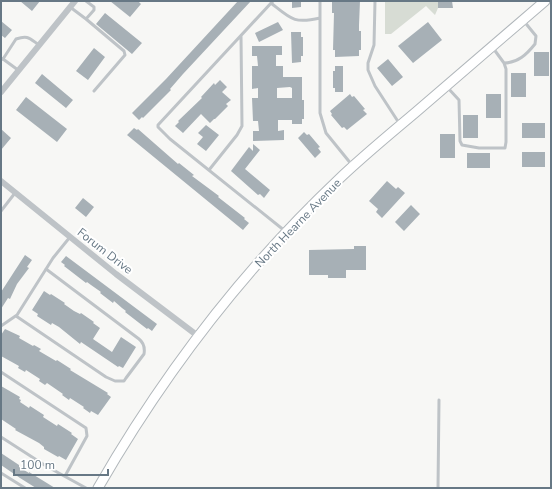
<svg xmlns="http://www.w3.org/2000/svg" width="552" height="489" font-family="'Nunito Sans',sans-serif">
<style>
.green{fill:#d7dcd4}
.building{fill:#a7b0b6;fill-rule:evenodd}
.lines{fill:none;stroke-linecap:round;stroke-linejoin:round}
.secondary-casing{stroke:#b1b7bb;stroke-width:11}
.service{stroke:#bec3c7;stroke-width:3}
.minor{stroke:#bec3c7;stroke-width:6}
.secondary{stroke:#fff;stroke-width:9}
.labels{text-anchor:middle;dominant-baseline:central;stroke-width:4;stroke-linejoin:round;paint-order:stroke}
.street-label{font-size:12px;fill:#677885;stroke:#fff}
</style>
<rect width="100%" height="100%" fill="#f7f7f5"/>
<!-- green -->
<path class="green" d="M385,1H438V8L435,15L426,6L391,34H385Z"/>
<!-- building -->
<path class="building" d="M20,1H40L32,11Z
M110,1H138L141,4L130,17Z
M238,1H251L183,74L170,89L171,90L143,118L142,117L139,120L132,113L166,79Z
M292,1H301V7L292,8Z
M332,1H360L359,25V31H361V50H359V56L335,57V50H333L334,13H332Z
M438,1H452L453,8H438Z
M105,13L142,43L132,54L96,24Z
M1,21L12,30L5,38L1,35Z
M278,22L283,30L259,42L255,33Z
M428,22L442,40L413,63L398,46Z
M291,32H301V37H303V56H301V62L292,63Z
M252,46H282V55H276V66H283V77H302V100H304V119H302V124H292V120H278V131L284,130V140L253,141V131H259L258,121H253L252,98H258V88L252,89V66H258L257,56H252ZM290,87L292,88V98H277V88Z
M94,48L105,57L88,80L76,71Z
M534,52H549V76H534Z
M388,59L403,77L392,86L377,68Z
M335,66H343V92H335V88H333V71H335Z
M511,73H526V97H511Z
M42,74L73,100L66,108L35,83Z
M220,80L227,87L222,92L231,100L226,104L228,106L215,119H214L210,123L201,114L183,133L175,126L179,122L178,121L202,98L201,97L214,83L215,85Z
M350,94L352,97L354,96L365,109L363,110L367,114L347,130L344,127L342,128L331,115L332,114L330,111Z
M486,94H501V118H486Z
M26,97L67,129L57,142L16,110Z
M463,115H478V138H463Z
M522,123H545V138H522Z
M206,125L219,135L206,151L197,144L203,137L198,133Z
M134,128L137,130L138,129L178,164L179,163L194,175L192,176L219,196L218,197L245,218L244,219L249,223L243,230L127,135Z
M1,129L11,138L1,150Z
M304,132L307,135L309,134L320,147L318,148L321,152L315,158L298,138Z
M440,134H455V158H440Z
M253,144L260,150L245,169L270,190L264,198L260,194L258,195L231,171L249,147L253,151Z
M522,152H545V167H522Z
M467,153H490V168H467Z
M387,181L396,189L398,187L405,193L382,218L376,212L378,209L369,201Z
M83,198L94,207L86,217L75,208Z
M411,205L420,214L404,231L395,222Z
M354,246H366V270H346V278H328V275H309V250L354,249Z
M25,255L32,260L27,267L29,268L17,284L10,299L8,298L1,309V292Z
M66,256L157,324L152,331L148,328L147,329L125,312L126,311L122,308L114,301L113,303L100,293L101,292L91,285L87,282L86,283L64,266L65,265L61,262Z
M44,291L50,295L51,294L65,303L64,304L74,311L80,314L81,313L94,322L93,323L100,328L93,339L112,352L121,337L136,347L123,368L119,366L118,367L81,342L80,344L59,327L52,323L51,325L37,316L38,314L32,310Z
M5,329L20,336L19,338L33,346L34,345L41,349L39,351L56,361L57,360L71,369L70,370L108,393L107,394L111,397L98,415L91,411L90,413L83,408L84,407L70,398L69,400L62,395L63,394L47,383L45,385L39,381L40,379L26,370L25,372L18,368L19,366L1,356V335Z
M1,386L20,397L19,399L21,400L20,402L29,408L30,406L44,415L43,417L57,426L58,424L72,433L71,434L78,439L66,460L59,456L58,457L44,449V447L39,443L15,430L16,429L1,419Z
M1,453L19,465V467L29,473V472L55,488H36L20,478L1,465Z"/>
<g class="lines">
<defs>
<path id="secondary" d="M98,488C163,375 243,270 338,180C363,156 390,134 416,112C459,75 502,38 545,1"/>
</defs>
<!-- secondary casing -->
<use href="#secondary" class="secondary-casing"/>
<!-- service -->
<path class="service" d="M273,1L158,125V127L170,139L285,231
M320,1V113L326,133L352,165
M375,1L374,45L368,63V70L375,86L399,123
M271,3C291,19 294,24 320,18
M70,7L86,19L94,10V7L86,1
M86,19L124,51L125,55L94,91
M1,58L3,59L16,39C28,35 29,38 39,45
M1,60L3,59L18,70
M504,63C518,63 527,54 535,44L536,36L523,20
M447,87L459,100L460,141L462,145L479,148H505L506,142V69L504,63L493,48
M209,170L237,135L242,126L241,36
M1,211L15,193
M16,316L106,377L115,381H124L126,378L144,354C145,348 144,343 139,339L46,269
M1,326L17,315L53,258L70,237
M1,372L86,428L87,436L65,476
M1,437L46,466L86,488
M1,473L25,488
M438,488L439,400"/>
<!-- minor -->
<path class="minor" d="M1,92L75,1
M1,181L116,274L198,336"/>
<!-- secondary -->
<use href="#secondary" class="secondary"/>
</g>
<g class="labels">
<!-- street labels -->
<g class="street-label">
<text transform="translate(298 223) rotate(-46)">North Hearne Avenue</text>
<text transform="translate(105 251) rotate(38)">Forum Drive</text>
</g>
</g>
<!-- border -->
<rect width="552" height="489" fill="none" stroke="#677885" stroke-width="4"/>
<!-- scale -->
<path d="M14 469v6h94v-6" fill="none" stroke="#677885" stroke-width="2"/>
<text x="20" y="469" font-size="12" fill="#677885" stroke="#ffffff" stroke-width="3" paint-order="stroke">100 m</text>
</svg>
